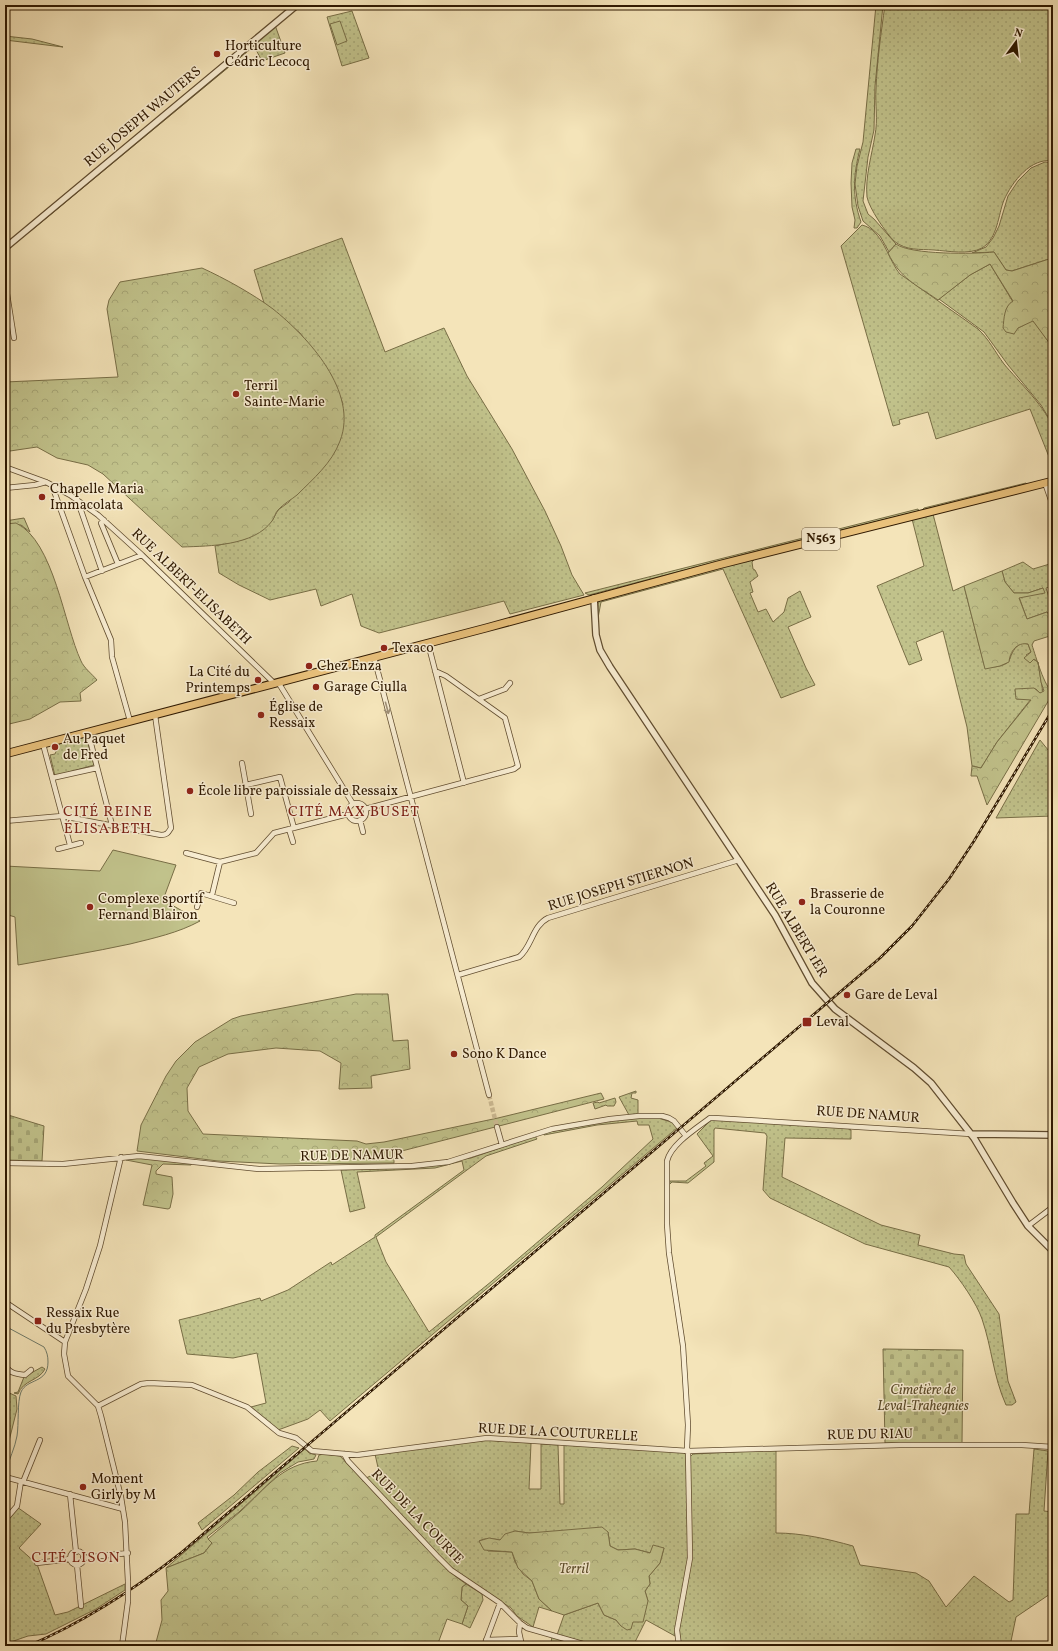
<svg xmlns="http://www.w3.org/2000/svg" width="1058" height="1651" font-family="Vollkorn,serif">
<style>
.grass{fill:url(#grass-dots);stroke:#786e46}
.forest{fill:url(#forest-crowns);stroke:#786e46}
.cemetery{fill:url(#cemetery-stones);stroke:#786e46}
.garden{fill:#c1c28b;stroke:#786e46}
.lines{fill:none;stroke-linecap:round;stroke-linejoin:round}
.stream{stroke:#707c6b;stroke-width:1}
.minor-tunnel{stroke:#cdbb94;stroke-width:4.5;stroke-dasharray:4.5 2;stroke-linecap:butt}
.minor-casing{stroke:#604c2f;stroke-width:6}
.tertiary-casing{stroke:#604c2f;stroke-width:8}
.primary-casing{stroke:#2f1901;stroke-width:9}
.minor{stroke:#f8edd2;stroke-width:4.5}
.tertiary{stroke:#f8edd2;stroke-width:5.5}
.primary{stroke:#eac27c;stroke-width:7}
.rail-casing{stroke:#2f1901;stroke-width:2.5}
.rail{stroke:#f8edd2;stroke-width:1;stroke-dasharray:3;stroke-linecap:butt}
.minor-bridge-casing{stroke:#604c2f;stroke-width:6;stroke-linecap:butt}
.minor-bridge{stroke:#f8edd2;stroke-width:4.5}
.oneway{stroke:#9e8e74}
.poi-dot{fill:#8f2418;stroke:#f8edd2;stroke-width:1.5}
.labels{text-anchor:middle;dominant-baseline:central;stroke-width:3;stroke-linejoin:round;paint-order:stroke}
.shield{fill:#f8edd2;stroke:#6b5940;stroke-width:1}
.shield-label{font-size:13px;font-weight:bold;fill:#2f1901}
.poi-label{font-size:14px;fill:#2f1901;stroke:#f8edd2;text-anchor:start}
.street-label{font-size:14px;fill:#2f1901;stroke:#f8edd2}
.park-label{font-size:14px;font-style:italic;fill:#5b4c2a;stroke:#f8edd2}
.neighbourhood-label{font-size:15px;letter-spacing:1px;fill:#7a1f14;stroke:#f8edd2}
</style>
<defs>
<pattern id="grass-dots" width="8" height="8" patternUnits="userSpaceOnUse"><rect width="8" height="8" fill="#c1c28b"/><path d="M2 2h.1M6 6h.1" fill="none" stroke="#a6a676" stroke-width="1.8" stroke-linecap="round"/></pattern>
<pattern id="forest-crowns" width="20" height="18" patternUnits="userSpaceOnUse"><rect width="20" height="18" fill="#c1c28b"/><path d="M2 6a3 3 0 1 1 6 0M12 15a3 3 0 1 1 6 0" fill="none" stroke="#a6a676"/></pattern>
<pattern id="cemetery-stones" width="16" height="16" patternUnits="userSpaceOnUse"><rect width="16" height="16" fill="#c1c28b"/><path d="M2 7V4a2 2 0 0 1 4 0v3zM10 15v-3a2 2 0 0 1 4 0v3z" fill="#a6a676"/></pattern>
</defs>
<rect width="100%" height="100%" fill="#f4e4b9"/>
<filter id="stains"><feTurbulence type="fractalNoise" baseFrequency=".005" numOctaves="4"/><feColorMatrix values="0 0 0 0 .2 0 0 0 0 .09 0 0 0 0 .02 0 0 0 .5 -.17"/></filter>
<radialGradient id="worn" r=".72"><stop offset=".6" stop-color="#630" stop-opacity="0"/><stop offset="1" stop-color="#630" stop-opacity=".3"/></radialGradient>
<!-- grass -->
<path class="grass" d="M876,5H883L875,86L874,130L868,157L863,201L868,214L874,219L896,244L889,252L880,236L863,221L858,206L855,184L857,166L863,142Z
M885,5H1053V161C1031,157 1012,182 1004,200C998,215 998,238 982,248C969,255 948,251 934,250C920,249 906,251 894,241C886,233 869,208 867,197C865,176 872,155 875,135C878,120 875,104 876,89C877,61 881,33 885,5Z
M352,11L369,58L342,66L327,17Z
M275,25L285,53L262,61L254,46L253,47L32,230L30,229Z
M5,36L32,39L63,47L5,40Z
M856,149H860C853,176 852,196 861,222L857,228H854L855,220L852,207L851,183L852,163Z
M1045,162L1053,163V256L1049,259L1012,271L1006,270L994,252L972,253L986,247L993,238L999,226L1008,196L1018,181L1031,168Z
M862,225C883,230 888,260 900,274L978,329C989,339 995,352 1004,364C1017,380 1049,410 1053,430C1055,441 1053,455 1053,467L1030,409L936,439L928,412L899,420L900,424L893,426L841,246Z
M342,238L385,352L444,328L467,376L512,449L545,511L561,546L572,575L584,595L510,614L504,601L379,633L361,626L352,594L321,606L316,589L270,600L239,585L219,573L215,546L245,539L272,521L278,510L289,502L343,404L331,375L300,333L264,303L254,270Z
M990,264L1013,302L1018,328L1033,320L1053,348V425L1041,405L1008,365L984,332L939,299L970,275Z
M1026,483L1027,484L922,510L924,508Z
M918,509L919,511L753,552L589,595L585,593Z
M933,514L953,591L964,586L985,668C991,667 1005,667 1009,661C1012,653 1014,647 1022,643L1028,644L1031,652L1026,655L1038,662L1043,693H1040L1036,689L1015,690L1017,699H1031L997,742L981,768L972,766L967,727L943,631L916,642L922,660L909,665L877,586L924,566L912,519Z
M24,518L30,532L21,525L5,524V521Z
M753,558L754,560L752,562L753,569L755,570L758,576L750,582L753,592L750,593L758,612L766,609L773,622L784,612L788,598L800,591L811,617L788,627L806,668L815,685L781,698L723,569L601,602L598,618V604L600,600Z
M1023,562L1033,569L1053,563V586L1046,588L1053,610V620L1047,612L1027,619L1019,597L1043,588L1028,593H1014L1005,582L1002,571Z
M86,737L94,765L55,776L50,755L55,754L59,744Z
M1040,740L1053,756V816L996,818Z
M636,1091V1093H632L631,1098L638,1100V1115H629L619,1097Z
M615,1098L616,1102L614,1106H607L606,1105L595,1109L593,1103L598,1102L599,1103Z
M655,1117L674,1123L677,1128L330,1421L320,1410L308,1419L278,1430L251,1407L266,1403L257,1353L233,1358L187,1354L179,1320C206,1314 233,1305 260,1298L261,1301L288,1290L331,1262L332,1265L375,1237V1235L464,1170L462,1161L435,1168L357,1172L365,1208L350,1212L341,1170L416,1167L471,1158L535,1136L537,1139L486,1156L376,1237L386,1262L429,1332L492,1281L602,1187L653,1139L649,1125H638L637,1121L597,1125L544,1135V1133L612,1120Z
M715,1119L847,1128L851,1130V1139L785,1138L782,1177L881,1225L920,1235L918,1245L954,1254L964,1255L966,1264L999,1314L1008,1381L1016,1402L1012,1405H1006C993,1376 992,1348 982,1319C977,1304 960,1279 949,1267L865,1244L770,1198L763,1190L767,1136L765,1133L715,1128L714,1130V1162L688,1183L672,1182L669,1185L670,1181H686L706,1166L704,1163L713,1156L697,1134L710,1121Z
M42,1367L45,1369C39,1381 23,1380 18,1394L14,1393L18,1392L24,1377Z
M5,1391L16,1396L17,1409L5,1457Z
M486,1440L531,1443L529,1489H541V1444L558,1445L560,1504H564V1445L683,1452L686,1455L689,1555L675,1636L646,1620L633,1646H597L557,1635L564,1615L598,1603L604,1615L616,1620L621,1626L633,1622L648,1601L645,1591L650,1584L649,1576L660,1563L664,1548L651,1553L635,1549L618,1550L610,1546L608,1532L529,1533L515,1531L501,1540C493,1539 486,1537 479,1541L488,1551L512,1552L515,1562L523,1574L532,1581L539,1599L552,1611L539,1607L533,1627L517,1616L511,1608L460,1575L439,1556L366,1478L379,1472L375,1454Z
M292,1446L299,1448L202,1530L198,1523L234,1495L258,1472Z
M305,1449L309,1453L316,1455L314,1459L298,1462L280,1473L239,1512L207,1537L212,1543L204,1553L166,1568Z
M1034,1449L1048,1451L1044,1511L1053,1512V1592L1016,1617L1010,1646H680L678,1636L691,1558L690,1457L693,1454L776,1450V1533C802,1533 828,1539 853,1546L860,1565L916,1573L929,1581L946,1607L974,1576L1009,1602L1013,1600L1016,1514H1029Z
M17,1507L41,1524L19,1548L37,1564L55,1615L68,1612L125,1584V1590L96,1609L46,1634L28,1636L5,1644V1522Z
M466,1584L482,1594L483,1600L470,1628L462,1624L468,1606L461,1600L462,1587Z"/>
<!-- forest -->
<path class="forest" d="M896,244C911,255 974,254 994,252L1006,270L1012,271L1049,259L1053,256V348L1033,321L1018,328L1014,334L1006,332L1003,328C1004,319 1004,306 1013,301L990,264L970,275L938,300C915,284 901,279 888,253Z
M202,268C224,278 253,294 273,309C308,337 359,392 340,441C332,463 313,479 297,495C291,500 283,504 278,510C275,513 275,517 272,521C254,546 210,546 182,547L103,474L88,465L57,458L37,447L10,451L5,455V382L118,377L107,309L109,300L120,282Z
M16,523C54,541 64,625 81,661C84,668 92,674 97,680L80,693L81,701L60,702L30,719L5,725V524Z
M1002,571L1005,582L1014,593H1028L1043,588L1045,593L1019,598L1027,619L1047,612L1053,620V635L1034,641L1032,645C1036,657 1044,686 1053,693L987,805L977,776H971L972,766L981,768L997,742L1031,700L1016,699L1015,689L1034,688L1040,693L1044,691L1041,682L1038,662L1034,659L1030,663L1024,658L1031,652L1028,644C1017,642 1010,651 1009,662L1000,666L985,669L964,586Z
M356,994H388L393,1041L408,1040L410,1069L371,1076L372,1088L339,1089L341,1063L320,1051L276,1048L228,1054L199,1067L187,1088L188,1111L203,1134L357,1141L366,1144L384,1142L498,1118L601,1093L604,1099L394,1153V1163L280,1164L218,1161L137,1151L141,1125L166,1076L176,1061L195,1042L232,1019L241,1016Z
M130,1157L192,1162L191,1165L163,1164L156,1171V1174L172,1177L173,1194L170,1208L168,1209L143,1205L152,1165L126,1160Z
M324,1454L340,1456L426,1548L455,1576L466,1584L462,1587L461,1600L468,1606L462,1624L447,1619L437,1646H155L162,1620L161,1600L168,1591L166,1568L204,1553L212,1543L208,1539C219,1529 231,1520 241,1511C266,1488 282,1464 317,1461L319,1455Z
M602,1527L608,1532L610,1546L618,1550L635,1549L650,1553L653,1545L664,1548L660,1563L649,1576L650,1584L645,1591L648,1601L643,1622H633L631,1629L627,1630L621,1626L616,1620L604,1615L598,1603L564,1615L552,1611L539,1599L532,1581L518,1568L512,1552L484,1550L479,1541L489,1538L500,1540L505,1534L515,1531L529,1533Z
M552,1637L582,1646H545L551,1642Z"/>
<!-- cemetery -->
<path class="cemetery" d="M5,1114L44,1126L42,1161L5,1160Z
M883,1349L963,1350L962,1443H885Z"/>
<!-- garden -->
<path class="garden" d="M340,21L347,41L337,45L330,24Z
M113,850L176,865L163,900L200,921C178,933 154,938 130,944C93,952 56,958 18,965L15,917L5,914V866L100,871Z"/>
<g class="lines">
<!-- stream -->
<path class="stream" d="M5,1326L44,1347C47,1352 48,1356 48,1362C48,1384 27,1378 21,1392C17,1402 19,1424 17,1436C15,1448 9,1459 6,1471"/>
<!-- minor-tunnel -->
<path class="minor-tunnel" d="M489,1095L497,1127"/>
<defs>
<path id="minor" d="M5,281L14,338
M5,467L46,482L70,495L98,515L142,555L274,683
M1045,483L1053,506
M54,486V491L85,577L111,640L112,657L130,721
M5,488L35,485L46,482
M77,499L102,571
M104,520L101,523L118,564
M85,577L142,555
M428,643L464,783
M374,657L489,1095
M278,682L353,804
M479,699L505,689L510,683
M88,732L112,825
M43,744L70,845
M242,763L251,814
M52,778L97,768
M246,785L280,777L294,828
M348 812a9 9 0 1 1 18 0a9 9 0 1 1-18 0Z
M365,809L514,769L518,766L505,718L446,676L435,671
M360,820L363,832
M5,821L62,816L161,835C167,835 168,833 171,828L155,715
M289,829L293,842
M58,849L81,843
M186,853L220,862L256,853L274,833L348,814
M212,895L220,862
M197,907L201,893L234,903
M458,975L519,957C532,947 532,926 548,918L739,860
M497,1127L502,1145
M121,1157L100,1246L86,1289L65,1342L64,1354L68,1376L98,1406L101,1416L121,1497L125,1522L128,1582
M5,1163L63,1164L139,1156L259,1169L412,1166L448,1162L552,1129L610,1119L639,1116H662L669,1118L674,1121L686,1136
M1028,1226L1053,1207
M5,1302L65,1342
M5,1364C8,1373 16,1374 25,1375L31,1370
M98,1406L141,1384L149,1383L192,1385L247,1407L279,1433L296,1438L312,1451L357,1455L487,1438L688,1451L900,1445H1022L1053,1447
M344,1454L348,1461L437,1556L451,1570L500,1603L520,1623L527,1628L590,1646
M5,1477L123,1509
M23,1482L40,1440
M70,1494L76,1552
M5,1520L17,1506L21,1481
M70 1558a7 7 0 1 1 14 0a7 7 0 1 1-14 0Z
M83,1558L128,1553
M37,1563L70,1559
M77,1565L81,1606
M520,1623L519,1632L522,1646
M486,1640L520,1639
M122,1646L128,1601
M484,1646L500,1603
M679,1646L677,1630L690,1558L688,1451L687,1448L688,1425L683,1346L669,1253L667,1224V1161C671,1144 697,1128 710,1118H714L971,1134"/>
<path id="tertiary" d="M5,248L297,5
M594,598L596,635L600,650L610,667L775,915L812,983L835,1009L914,1068L931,1083L974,1138L1013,1203L1028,1226L1053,1251
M971,1134L1053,1135"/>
<path id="primary" d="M5,754L486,628L718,565L1053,481"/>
</defs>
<!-- minor casing -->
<use href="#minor" class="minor-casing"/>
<!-- tertiary casing -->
<use href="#tertiary" class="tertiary-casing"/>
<!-- primary casing -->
<use href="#primary" class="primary-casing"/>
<!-- minor -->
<use href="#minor" class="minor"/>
<!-- tertiary -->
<use href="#tertiary" class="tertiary"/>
<!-- primary -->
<use href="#primary" class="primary"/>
<defs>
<path id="rail" d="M28,1646C84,1622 135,1589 182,1552L880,958L912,926L949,879L974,841L1053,709"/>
</defs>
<!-- rail casing -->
<use href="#rail" class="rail-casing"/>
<!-- rail -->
<use href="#rail" class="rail"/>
<defs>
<path id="minor-bridge" d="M128,1601V1582"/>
</defs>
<!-- minor-bridge casing -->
<use href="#minor-bridge" class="minor-bridge-casing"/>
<!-- minor-bridge -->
<use href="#minor-bridge" class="minor-bridge"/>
</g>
<!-- one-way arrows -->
<defs><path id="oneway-shaft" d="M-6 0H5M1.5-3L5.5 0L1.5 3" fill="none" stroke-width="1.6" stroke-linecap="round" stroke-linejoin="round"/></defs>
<use class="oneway" href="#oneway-shaft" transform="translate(387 708) rotate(75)"/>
<!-- markers -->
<g class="poi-dot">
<circle cx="217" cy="54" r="4"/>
<circle cx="236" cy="394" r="4"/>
<circle cx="42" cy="497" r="4"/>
<circle cx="384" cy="648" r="4"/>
<circle cx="309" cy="666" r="4"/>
<circle cx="258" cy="680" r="4"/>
<circle cx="316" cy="687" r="4"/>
<circle cx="261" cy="715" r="4"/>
<circle cx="55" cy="747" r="4"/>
<circle cx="190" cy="791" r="4"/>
<circle cx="802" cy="902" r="4"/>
<circle cx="90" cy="907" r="4"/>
<circle cx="847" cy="995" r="4"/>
<rect x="802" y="1017" width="10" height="10" rx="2"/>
<circle cx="454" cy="1054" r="4"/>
<rect x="34" y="1317" width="8" height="8" rx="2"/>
<circle cx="83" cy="1487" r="4"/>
</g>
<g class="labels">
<!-- shield labels -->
<rect class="shield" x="802" y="528" width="38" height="22" rx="3"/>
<g class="shield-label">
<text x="821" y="539">N563</text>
</g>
<!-- poi labels -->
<g class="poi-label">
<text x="225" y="46">Horticulture<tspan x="225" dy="16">Cédric Lecocq</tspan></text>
<text x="244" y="386">Terril<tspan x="244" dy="16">Sainte-Marie</tspan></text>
<text x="50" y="489">Chapelle Maria<tspan x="50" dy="16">Immacolata</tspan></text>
<text x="392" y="648">Texaco</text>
<text x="317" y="666">Chez Enza</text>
<text x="250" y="672" text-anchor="end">La Cité du<tspan x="250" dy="16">Printemps</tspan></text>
<text x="324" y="687">Garage Ciulla</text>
<text x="269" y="707">Église de<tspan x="269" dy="16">Ressaix</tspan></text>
<text x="63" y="739">Au Paquet<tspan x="63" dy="16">de Fred</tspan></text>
<text x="198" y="791">École libre paroissiale de Ressaix</text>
<text x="810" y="894">Brasserie de<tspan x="810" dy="16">la Couronne</tspan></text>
<text x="98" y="899">Complexe sportif<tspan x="98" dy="16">Fernand Blairon</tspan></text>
<text x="855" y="995">Gare de Leval</text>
<text x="816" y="1022">Leval</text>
<text x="462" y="1054">Sono K Dance</text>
<text x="46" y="1313">Ressaix Rue<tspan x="46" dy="16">du Presbytère</tspan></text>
<text x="91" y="1479">Moment<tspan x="91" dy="16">Girly by M</tspan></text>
</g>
<!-- street labels -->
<g class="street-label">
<text transform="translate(143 117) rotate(-40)">RUE JOSEPH WAUTERS</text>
<text transform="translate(191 587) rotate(44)">RUE ALBERT-ELISABETH</text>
<text transform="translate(621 885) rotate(-17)">RUE JOSEPH STIERNON</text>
<text transform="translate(796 930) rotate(59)">RUE ALBERT 1ER</text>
<text transform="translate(868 1115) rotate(4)">RUE DE NAMUR</text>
<text transform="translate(352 1156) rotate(-1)">RUE DE NAMUR</text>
<text transform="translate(558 1433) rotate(3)">RUE DE LA COUTURELLE</text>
<text transform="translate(870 1435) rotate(-1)">RUE DU RIAU</text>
<text transform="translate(417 1517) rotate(46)">RUE DE LA COURTE</text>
</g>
<!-- park labels -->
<g class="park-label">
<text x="923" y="1390">Cimetière de<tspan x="923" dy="16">Leval-Trahegnies</tspan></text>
<text x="574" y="1569">Terril</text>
</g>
<!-- neighbourhood labels -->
<g class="neighbourhood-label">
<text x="108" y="812">CITÉ REINE<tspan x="108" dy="17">ÉLISABETH</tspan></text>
<text x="354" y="812">CITÉ MAX BUSET</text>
<text x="76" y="1558">CITÉ LISON</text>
</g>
</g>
<!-- margin -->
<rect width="1058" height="1651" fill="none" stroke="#f4e4b9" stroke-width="20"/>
<rect x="6" y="6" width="1046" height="1639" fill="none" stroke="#2f1901" stroke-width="2"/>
<rect x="10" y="10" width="1038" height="1631" fill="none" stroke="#2f1901"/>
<!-- north arrow -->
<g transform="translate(1016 42) rotate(15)" stroke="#f8edd2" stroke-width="3" paint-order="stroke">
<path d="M0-3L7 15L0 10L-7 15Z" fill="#2f1901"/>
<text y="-6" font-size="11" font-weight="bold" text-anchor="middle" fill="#2f1901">N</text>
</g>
<rect width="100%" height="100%" filter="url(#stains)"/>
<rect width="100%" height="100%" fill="url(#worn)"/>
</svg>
